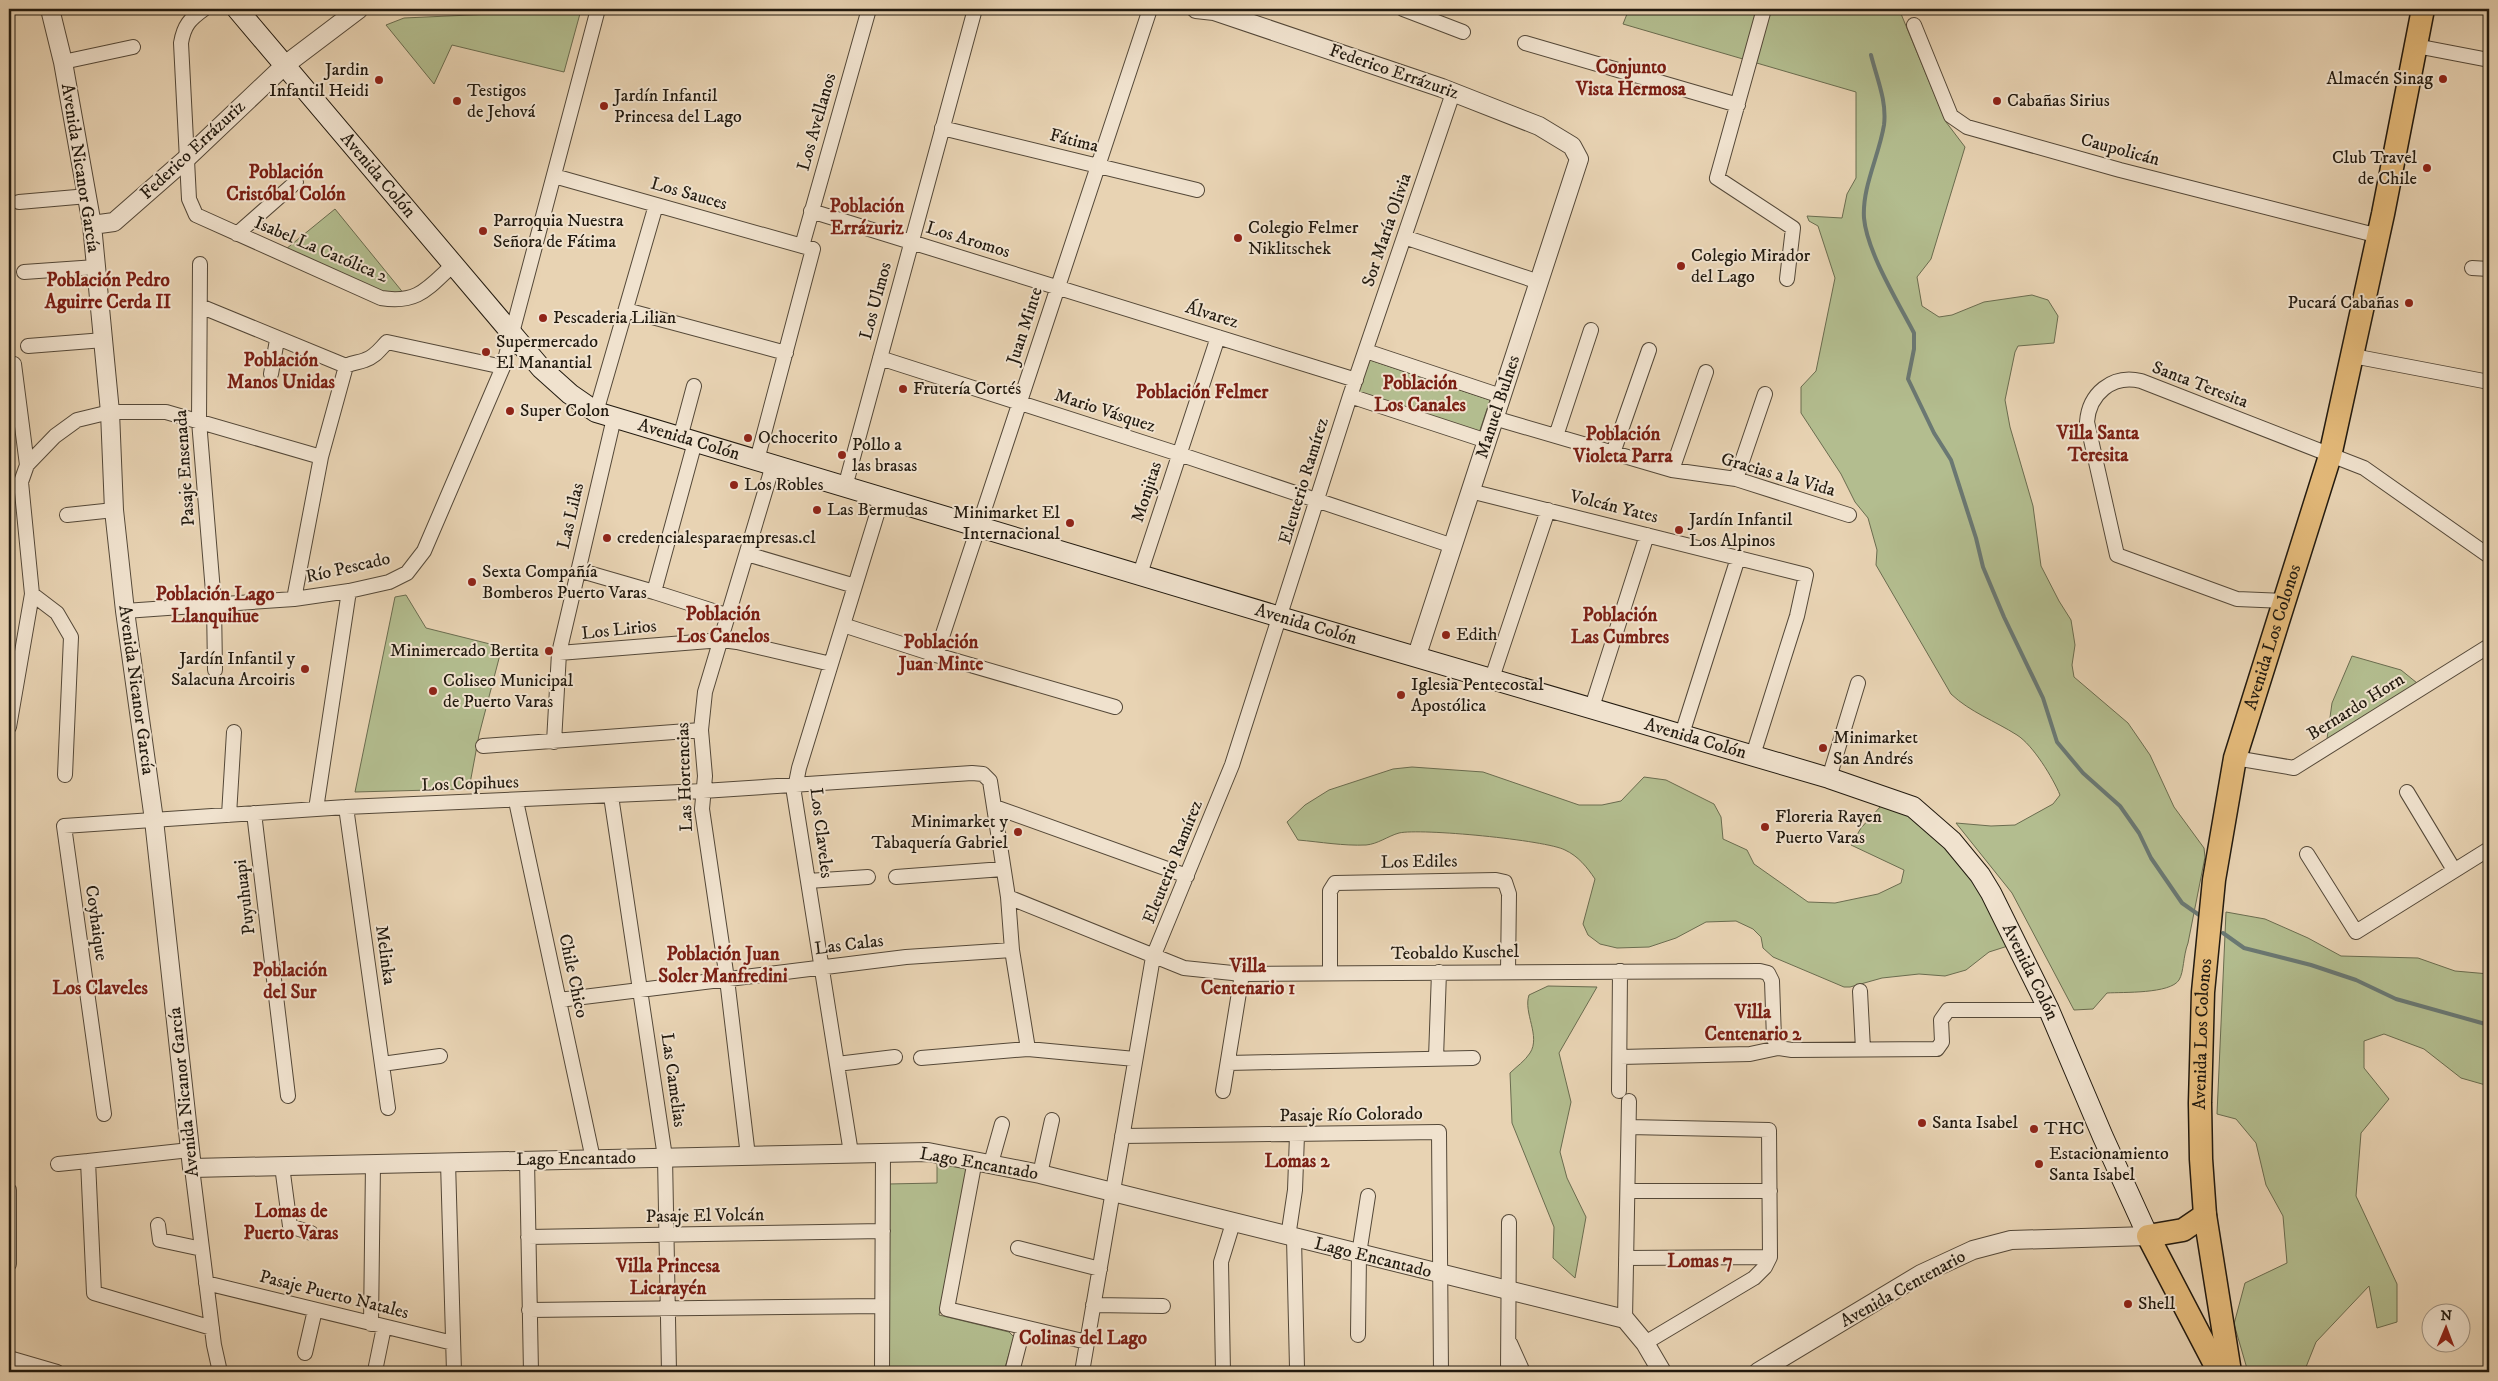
<svg xmlns="http://www.w3.org/2000/svg" width="2498" height="1381" font-family="'IM FELL DW Pica',serif">
<style>
.green{fill:#b3bd8f;stroke:#6a6c4f}
.lines{fill:none;stroke-linecap:round;stroke-linejoin:round}
.stream{stroke:#6a7873;stroke-width:4}
.minor-casing{stroke:#544838;stroke-width:16}
.tertiary-casing{stroke:#544838;stroke-width:20}
.secondary-casing{stroke:#221a0f;stroke-width:22}
.primary-casing{stroke:#221a0f;stroke-width:25}
.minor{stroke:#f0e2ce;stroke-width:14}
.tertiary{stroke:#f0e2ce;stroke-width:18}
.secondary{stroke:#f0e2ce;stroke-width:20}
.primary{stroke:#e4ba7a;stroke-width:22}
.poi-dot{fill:#8f2418;stroke:#f0e2ce;stroke-width:2}
.labels{text-anchor:middle;dominant-baseline:central;stroke-width:4;stroke-linejoin:round;paint-order:stroke}
.poi-label{font-size:18px;fill:#221a0f;stroke:#f0e2ce;text-anchor:start}
.street-label{font-size:18px;fill:#221a0f;stroke:#f0e2ce}
.neighbourhood-label{font-size:19px;font-weight:bold;fill:#7a1f14;stroke:#f0e2ce}
</style>
<rect width="100%" height="100%" fill="#e8d3b3"/>
<filter id="stains"><feTurbulence type="fractalNoise" baseFrequency=".004" numOctaves="4"/><feColorMatrix values="0 0 0 0 .2 0 0 0 0 .09 0 0 0 0 .02 0 0 0 .5 -.17"/></filter>
<radialGradient id="worn" r=".72"><stop offset=".6" stop-color="#630" stop-opacity="0"/><stop offset="1" stop-color="#630" stop-opacity=".3"/></radialGradient>
<!-- green -->
<path class="green" d="M1629,9H1899L1946,122L1965,147L1931,259L1917,277L1922,306L1939,317L1952,315L1984,302L2032,295L2048,300L2058,316L2054,343L2018,346L2015,352L2005,400L2010,427L2033,506L2041,566L2059,601L2071,620L2075,645L2072,665L2074,677L2128,723L2150,755L2174,807L2204,848L2205,857L2188,943C2183,956 2184,972 2179,980C2170,994 2123,992 2107,993L2093,1009L2074,1010L2012,893L1956,823L1991,826L2015,825L2053,804L2060,795C2053,778 2033,745 2017,735C1995,721 1970,712 1951,694L1876,565L1877,550L1868,518L1855,502L1841,474L1801,413V387L1816,371L1835,278L1818,226L1809,221L1807,216L1842,218L1847,194L1856,178V92L1623,24Z
M581,10L564,72L452,45L434,84L386,25L404,18Z
M335,209L405,295H383L286,249Z
M1370,360L1490,400L1479,433L1357,393Z
M406,595L426,628L502,647L479,735L469,789L355,792L395,597Z
M2352,656L2401,670L2417,683L2327,739L2332,703Z
M1412,767L1483,772L1579,805H1602L1621,801L1644,777L1666,780L1714,804L1721,817L1723,839L1747,850L1754,864L1808,902L1835,903L1878,894L1901,883L1904,870L1851,845L1861,828L1881,806L1930,816L1996,904L2011,945L1989,952L1966,970L1945,976L1919,974L1882,978L1850,987H1844L1773,957L1763,948L1761,937L1753,929L1736,921L1706,922L1676,938L1649,947L1617,948L1600,944L1588,935L1583,924L1595,879C1587,867 1578,856 1565,850C1546,840 1420,828 1399,833C1388,836 1378,844 1366,845C1343,846 1321,842 1298,840L1287,822L1305,805L1329,790L1393,769Z
M2226,912L2265,919L2308,938L2341,956L2418,958L2455,971L2489,974V1086L2461,1078L2424,1049L2384,1034L2364,1041V1068L2389,1099L2361,1133L2356,1196L2397,1284V1322L2377,1328L2369,1286L2316,1342L2304,1372H2248L2234,1324L2245,1283L2287,1263L2283,1216L2266,1185L2256,1143L2236,1119L2217,1114Z
M1548,986L1597,987L1559,1053L1571,1102L1560,1152L1567,1178L1586,1217L1575,1278L1553,1258L1554,1227L1512,1123L1510,1073C1516,1067 1525,1061 1530,1053C1541,1036 1523,1013 1529,995Z
M937,1160L968,1166L939,1315L1009,1332L1014,1337L1004,1371L887,1372L888,1184L937,1183Z"/>
<g class="lines">
<!-- stream -->
<path class="stream" d="M1871,55C1877,79 1887,101 1884,125C1879,156 1862,187 1864,218C1867,252 1898,302 1914,333V349L1908,379L1934,433L1951,460L1976,538L1983,567L2004,617L2043,698L2057,742L2083,773L2120,806L2139,833L2151,858L2182,903L2202,917
M2223,933L2244,948L2311,965L2356,980L2396,999L2489,1025"/>
<defs>
<path id="minor" d="M204,9C190,19 184,25 181,43L189,199L196,215L381,298C418,304 428,288 453,265
M1403,9L1463,32
M1764,9L1717,178L1793,228L1787,279
M1914,25L1951,116L1967,127L2120,170L2379,236
M1525,43L1738,105
M2416,46L2489,60
M63,62L133,47
M942,128L1197,190
M554,176L813,249L757,460
M19,202L88,196
M811,211L1356,380
M237,234L296,182
M1404,237L1539,282
M802,246L869,9
M200,264L199,421L214,604L215,670
M2472,268L2489,269
M24,272L96,267
M200,306L346,366
M626,310L786,353
M28,346L104,340
M1366,351L1501,396
M2353,356L2489,382
M880,358L1179,454L1453,546
M14,364L27,465
M271,374L277,340
M1350,396L1487,441
M596,412L656,205
M1494,418L1672,470L1736,479L1849,515
M1556,436L1591,330
M680,438L694,386
M1613,453L1649,350
M1672,470L1706,372
M1736,479L1765,394
M845,487L975,9
M1470,491L1806,575L1797,616L1753,755
M67,515L114,510
M747,554L855,586
M578,570L654,592L729,616
M1140,574L1218,337
M654,592L695,442
M32,594L57,613L71,637L65,775
M294,599L321,457L346,366C354,362 358,363 365,360C375,357 380,349 387,342L503,367
M2285,601L2237,599L2117,555L2087,422C2089,394 2112,374 2141,381L2364,468L2489,556
M125,611L294,599L349,591L389,582L407,573L424,551L503,367L598,9
M843,625L936,655L1115,707
M559,653L722,640L737,642L831,664
M936,655L1150,9
M1492,678L1548,510
M1592,707L1647,535
M9,727L32,594L21,482L27,465L55,436L77,420L110,412H166L321,457
M1682,734L1738,558
M554,742L559,653L614,418
M483,746L701,730
M2235,758L2294,768L2489,646
M1829,778L1858,683
M2407,792L2454,870
M611,796L665,1157L669,1372
M516,801L593,1159
M346,807L388,1108
M995,807L1187,876
M316,809L349,591
M254,813L288,1096
M229,815L234,732
M2307,854L2356,932L2489,849
M896,877L1003,869
M808,881L868,877
M1008,897L1012,950L1028,1049
M1330,973V891L1335,883L1496,880L1505,882L1509,894L1508,971
M1860,991L1863,1049
M559,1000L906,957L1012,950
M1620,1057L1750,1054L1778,1048L1792,1050L1937,1049L1942,1042L1941,1020L1948,1010H2049
M921,1058L1028,1049L1135,1059
M1436,1058L1439,972
M1228,1063L1473,1058
M382,1064L440,1056
M837,1064L895,1057
M1223,1091L1242,974
M1619,1091L1620,971
M104,1114L64,826L346,807L703,791L972,773L983,774L990,781L1008,897L1184,968L1242,974L1760,971L1768,973L1772,981L1774,1039L1778,1048
M1629,1127L1769,1130L1770,1257L1765,1267L1754,1278L1645,1343
M1122,1136L1439,1132L1441,1372
M190,1150L88,1161L94,1293L212,1328
M851,1153L794,793L799,768L882,498
M748,1156L727,979L702,809L705,776L701,730L705,692L773,465
M527,1160L531,1372
M975,1160L947,1309L1087,1342
M448,1162L454,1372
M991,1163L1002,1124
M58,1164L88,1161
M282,1166L290,1226L311,1233
M192,1168L214,1345L220,1372
M1040,1174L1052,1120
M9,1190V1264
M1628,1191H1770
M158,1225L160,1240L202,1249
M528,1237L883,1231
M1288,1237L1295,1190L1297,1135
M1294,1238L1297,1368
M1018,1248L1100,1269
M1626,1258L1770,1257
M206,1283L453,1343
M1093,1305L1163,1306
M529,1310L882,1306
M1625,1319L1629,1101
M371,1324L373,1164
M1358,1335L1359,1254L1368,1196
M1510,1343L1523,1372
M305,1353L315,1310
M9,1358L57,1372
M376,1366L384,1327
M882,1372L883,1153
M1012,1372L1023,1329
M1082,1372L1153,957L1232,765L1350,396L1453,93
M1223,1372L1221,1262L1233,1223
M1508,1372L1509,1222"/>
<path id="tertiary" d="M50,9L63,62L92,225L110,412L114,510L125,611L154,820L192,1168L928,1152L1040,1174L1625,1319L1645,1343L1662,1372
M1196,9L1214,11L1442,88L1539,126L1572,146L1579,159L1417,655
M92,225L114,222L187,158L285,65L359,9
M1758,1372L1921,1274L1973,1250L2011,1240L2148,1236"/>
<g id="secondary">
<path id="s1" d="M237,9L541,368L570,394L596,412L1280,617L1829,778L1913,807L1952,841L1980,875L1991,893L2049,1010L2103,1137L2148,1236"/>
</g>
<g id="primary">
<path d="M2205,1215L2183,1230L2148,1236L2219,1372"/>
<path id="s2" d="M2230,1372L2205,1215L2201,1159L2200,1103L2203,992L2214,880L2235,758L2330,456L2383,214L2423,9"/>
</g>
</defs>
<!-- minor casing -->
<use href="#minor" class="minor-casing"/>
<!-- tertiary casing -->
<use href="#tertiary" class="tertiary-casing"/>
<!-- secondary casing -->
<use href="#secondary" class="secondary-casing"/>
<!-- primary casing -->
<use href="#primary" class="primary-casing"/>
<!-- minor -->
<use href="#minor" class="minor"/>
<!-- tertiary -->
<use href="#tertiary" class="tertiary"/>
<!-- secondary -->
<use href="#secondary" class="secondary"/>
<!-- primary -->
<use href="#primary" class="primary"/>
</g>
<!-- markers -->
<g class="poi-dot">
<circle cx="2443" cy="79" r="5"/>
<circle cx="379" cy="80" r="5"/>
<circle cx="457" cy="101" r="5"/>
<circle cx="1997" cy="101" r="5"/>
<circle cx="604" cy="106" r="5"/>
<circle cx="2427" cy="168" r="5"/>
<circle cx="483" cy="231" r="5"/>
<circle cx="1238" cy="238" r="5"/>
<circle cx="1681" cy="266" r="5"/>
<circle cx="2409" cy="303" r="5"/>
<circle cx="543" cy="318" r="5"/>
<circle cx="486" cy="352" r="5"/>
<circle cx="903" cy="389" r="5"/>
<circle cx="510" cy="411" r="5"/>
<circle cx="748" cy="438" r="5"/>
<circle cx="842" cy="455" r="5"/>
<circle cx="734" cy="485" r="5"/>
<circle cx="817" cy="510" r="5"/>
<circle cx="1070" cy="523" r="5"/>
<circle cx="1679" cy="530" r="5"/>
<circle cx="607" cy="538" r="5"/>
<circle cx="472" cy="582" r="5"/>
<circle cx="1446" cy="635" r="5"/>
<circle cx="549" cy="651" r="5"/>
<circle cx="305" cy="669" r="5"/>
<circle cx="433" cy="691" r="5"/>
<circle cx="1401" cy="695" r="5"/>
<circle cx="1823" cy="748" r="5"/>
<circle cx="1765" cy="827" r="5"/>
<circle cx="1018" cy="832" r="5"/>
<circle cx="1922" cy="1123" r="5"/>
<circle cx="2034" cy="1129" r="5"/>
<circle cx="2039" cy="1164" r="5"/>
<circle cx="2128" cy="1304" r="5"/>
</g>
<g class="labels">
<!-- poi labels -->
<g class="poi-label">
<text x="369" y="70" text-anchor="end">Jardin<tspan x="369" dy="21">Infantil Heidi</tspan></text>
<text x="2433" y="79" text-anchor="end">Almacén Sinag</text>
<text x="467" y="91">Testigos<tspan x="467" dy="21">de Jehová</tspan></text>
<text x="614" y="96">Jardín Infantil<tspan x="614" dy="21">Princesa del Lago</tspan></text>
<text x="2007" y="101">Cabañas Sirius</text>
<text x="2417" y="158" text-anchor="end">Club Travel<tspan x="2417" dy="21">de Chile</tspan></text>
<text x="493" y="221">Parroquia Nuestra<tspan x="493" dy="21">Señora de Fátima</tspan></text>
<text x="1248" y="228">Colegio Felmer<tspan x="1248" dy="21">Niklitschek</tspan></text>
<text x="1691" y="256">Colegio Mirador<tspan x="1691" dy="21">del Lago</tspan></text>
<text x="2399" y="303" text-anchor="end">Pucará Cabañas</text>
<text x="553" y="318">Pescaderia Lilian</text>
<text x="496" y="342">Supermercado<tspan x="496" dy="21">El Manantial</tspan></text>
<text x="913" y="389">Frutería Cortés</text>
<text x="520" y="411">Super Colon</text>
<text x="758" y="438">Ochocerito</text>
<text x="852" y="445">Pollo a<tspan x="852" dy="21">las brasas</tspan></text>
<text x="744" y="485">Los Robles</text>
<text x="827" y="510">Las Bermudas</text>
<text x="1060" y="513" text-anchor="end">Minimarket El<tspan x="1060" dy="21">Internacional</tspan></text>
<text x="1689" y="520">Jardín Infantil<tspan x="1689" dy="21">Los Alpinos</tspan></text>
<text x="617" y="538">credencialesparaempresas.cl</text>
<text x="482" y="572">Sexta Compañía<tspan x="482" dy="21">Bomberos Puerto Varas</tspan></text>
<text x="1456" y="635">Edith</text>
<text x="539" y="651" text-anchor="end">Minimercado Bertita</text>
<text x="295" y="659" text-anchor="end">Jardín Infantil y<tspan x="295" dy="21">Salacuna Arcoiris</tspan></text>
<text x="443" y="681">Coliseo Municipal<tspan x="443" dy="21">de Puerto Varas</tspan></text>
<text x="1411" y="685">Iglesia Pentecostal<tspan x="1411" dy="21">Apostólica</tspan></text>
<text x="1833" y="738">Minimarket<tspan x="1833" dy="21">San Andrés</tspan></text>
<text x="1775" y="817">Floreria Rayen<tspan x="1775" dy="21">Puerto Varas</tspan></text>
<text x="1008" y="822" text-anchor="end">Minimarket y<tspan x="1008" dy="21">Tabaquería Gabriel</tspan></text>
<text x="1932" y="1123">Santa Isabel</text>
<text x="2044" y="1129">THC</text>
<text x="2049" y="1154">Estacionamiento<tspan x="2049" dy="21">Santa Isabel</tspan></text>
<text x="2138" y="1304">Shell</text>
</g>
<!-- street labels -->
<g class="street-label">
<text transform="translate(1394 72) rotate(19)">Federico Errázuriz</text>
<text transform="translate(817 122) rotate(-74)">Los Avellanos</text>
<text transform="translate(1074 141) rotate(14)">Fátima</text>
<text transform="translate(193 150) rotate(-43)">Federico Errázuriz</text>
<text transform="translate(2120 150) rotate(15)">Caupolicán</text>
<text transform="translate(80 168) rotate(81)">Avenida Nicanor García</text>
<text stroke="none"><textPath href="#s1" startOffset="218">Avenida Colón</textPath></text>
<text transform="translate(689 194) rotate(16)">Los Sauces</text>
<text transform="translate(1387 230) rotate(-71)">Sor María Olivia</text>
<text transform="translate(968 240) rotate(17)">Los Aromos</text>
<text transform="translate(321 250) rotate(23)">Isabel La Católica 2</text>
<text transform="translate(876 301) rotate(-75)">Los Ulmos</text>
<text transform="translate(1212 315) rotate(17)">Álvarez</text>
<text transform="translate(1025 326) rotate(-72)">Juan Minte</text>
<text transform="translate(2200 385) rotate(21)">Santa Teresita</text>
<text transform="translate(1498 407) rotate(-72)">Manuel Bulnes</text>
<text transform="translate(1105 411) rotate(18)">Mario Vásquez</text>
<text stroke="none"><textPath href="#s1" startOffset="638">Avenida Colón</textPath></text>
<text transform="translate(185 468) rotate(-94)">Pasaje Ensenada</text>
<text transform="translate(1778 475) rotate(16)">Gracias a la Vida</text>
<text transform="translate(1304 481) rotate(-73)">Eleuterio Ramírez</text>
<text transform="translate(1147 492) rotate(-72)">Monjitas</text>
<text transform="translate(1614 507) rotate(14)">Volcán Yates</text>
<text transform="translate(571 516) rotate(-77)">Las Lilas</text>
<text transform="translate(348 568) rotate(-13)">Río Pescado</text>
<text stroke="none"><textPath href="#s1" startOffset="1282">Avenida Colón</textPath></text>
<text transform="translate(619 630) rotate(-6)">Los Lirios</text>
<text stroke="none"><textPath href="#s2" startOffset="745">Avenida Los Colonos</textPath></text>
<text transform="translate(136 690) rotate(82)">Avenida Nicanor García</text>
<text transform="translate(2356 707) rotate(-32)">Bernardo Horn</text>
<text stroke="none"><textPath href="#s1" startOffset="1688">Avenida Colón</textPath></text>
<text transform="translate(685 777) rotate(-92)">Las Hortencias</text>
<text transform="translate(470 784) rotate(-2)">Los Copihues</text>
<text transform="translate(821 833) rotate(83)">Los Claveles</text>
<text transform="translate(1173 862) rotate(-68)">Eleuterio Ramírez</text>
<text transform="translate(1419 862) rotate(-1)">Los Ediles</text>
<text transform="translate(245 897) rotate(-97)">Puyuhuapi</text>
<text transform="translate(96 923) rotate(82)">Coyhaique</text>
<text transform="translate(849 945) rotate(-7)">Las Calas</text>
<text transform="translate(1455 953) rotate(-1)">Teobaldo Kuschel</text>
<text transform="translate(385 955) rotate(82)">Melinka</text>
<text stroke="none"><textPath href="#s1" startOffset="2121">Avenida Colón</textPath></text>
<text transform="translate(573 976) rotate(78)">Chile Chico</text>
<text stroke="none"><textPath href="#s2" startOffset="340">Avenida Los Colonos</textPath></text>
<text transform="translate(673 1080) rotate(82)">Las Camelias</text>
<text transform="translate(184 1092) rotate(-96)">Avenida Nicanor García</text>
<text transform="translate(1351 1115) rotate(-1)">Pasaje Río Colorado</text>
<text transform="translate(576 1159) rotate(-1)">Lago Encantado</text>
<text transform="translate(979 1164) rotate(10)">Lago Encantado</text>
<text transform="translate(705 1216) rotate(-1)">Pasaje El Volcán</text>
<text transform="translate(1373 1258) rotate(14)">Lago Encantado</text>
<text transform="translate(1903 1289) rotate(-29)">Avenida Centenario</text>
<text transform="translate(334 1295) rotate(14)">Pasaje Puerto Natales</text>
</g>
<!-- neighbourhood labels -->
<g class="neighbourhood-label">
<text x="1631" y="67">Conjunto<tspan x="1631" dy="22">Vista Hermosa</tspan></text>
<text x="286" y="172">Población<tspan x="286" dy="22">Cristóbal Colón</tspan></text>
<text x="867" y="206">Población<tspan x="867" dy="22">Errázuriz</tspan></text>
<text x="108" y="280">Población Pedro<tspan x="108" dy="22">Aguirre Cerda II</tspan></text>
<text x="281" y="360">Población<tspan x="281" dy="22">Manos Unidas</tspan></text>
<text x="1420" y="383">Población<tspan x="1420" dy="22">Los Canales</tspan></text>
<text x="1202" y="392">Población Felmer</text>
<text x="2098" y="433">Villa Santa<tspan x="2098" dy="22">Teresita</tspan></text>
<text x="1623" y="434">Población<tspan x="1623" dy="22">Violeta Parra</tspan></text>
<text x="215" y="594">Población Lago<tspan x="215" dy="22">Llanquihue</tspan></text>
<text x="723" y="614">Población<tspan x="723" dy="22">Los Canelos</tspan></text>
<text x="1620" y="615">Población<tspan x="1620" dy="22">Las Cumbres</tspan></text>
<text x="941" y="642">Población<tspan x="941" dy="22">Juan Minte</tspan></text>
<text x="723" y="954">Población Juan<tspan x="723" dy="22">Soler Manfredini</tspan></text>
<text x="1248" y="966">Villa<tspan x="1248" dy="22">Centenario 1</tspan></text>
<text x="290" y="970">Población<tspan x="290" dy="22">del Sur</tspan></text>
<text x="100" y="988">Los Claveles</text>
<text x="1753" y="1012">Villa<tspan x="1753" dy="22">Centenario 2</tspan></text>
<text x="1297" y="1161">Lomas 2</text>
<text x="291" y="1211">Lomas de<tspan x="291" dy="22">Puerto Varas</tspan></text>
<text x="1700" y="1261">Lomas 7</text>
<text x="668" y="1266">Villa Princesa<tspan x="668" dy="22">Licarayén</tspan></text>
<text x="1083" y="1338">Colinas del Lago</text>
</g>
</g>
<!-- margin -->
<rect width="2498" height="1381" fill="none" stroke="#e8d3b3" stroke-width="30"/>
<rect x="10" y="10" width="2478" height="1361" fill="none" stroke="#221a0f" stroke-width="2.5"/>
<rect x="15" y="15" width="2468" height="1351" fill="none" stroke="#221a0f"/>
<!-- north arrow -->
<g transform="translate(2446 1328) rotate(1)"><circle r="24" fill="#f0e2ce" stroke="#9e9282"/>
<path d="M0-4L9 19L0 12L-9 19Z" fill="#8f2418"/>
<text y="-8" font-size="14" font-weight="bold" text-anchor="middle" fill="#221a0f">N</text>
</g>
<rect width="100%" height="100%" filter="url(#stains)"/>
<rect width="100%" height="100%" fill="url(#worn)"/>
</svg>
